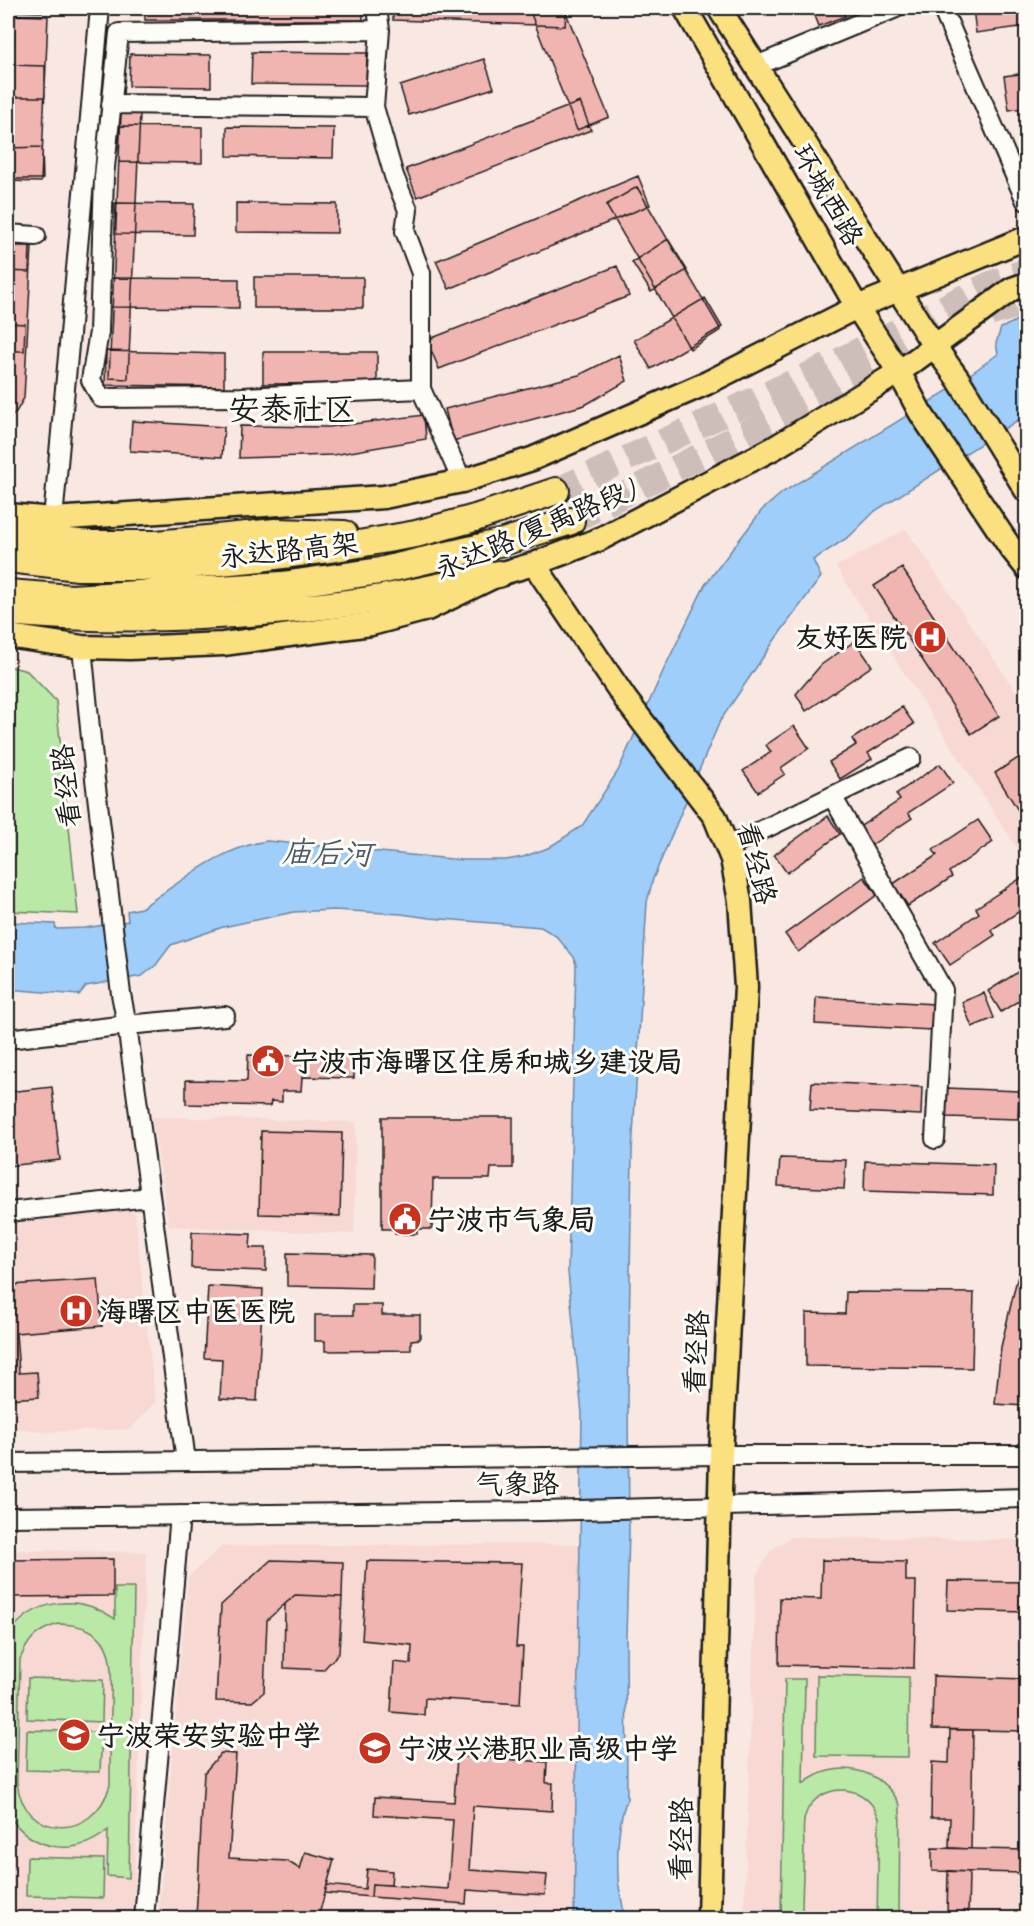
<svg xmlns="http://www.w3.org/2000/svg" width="1034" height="1926" font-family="Caveat,'LXGW WenKai TC',sans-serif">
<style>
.built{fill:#f7d8d3}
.green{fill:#b9e8a7;stroke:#6a8262;stroke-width:1.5;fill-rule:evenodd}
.water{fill:#9fcefb;stroke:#6b87a2;stroke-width:1.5}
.building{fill:#f1b5b1;stroke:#1c1c1c;stroke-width:1.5}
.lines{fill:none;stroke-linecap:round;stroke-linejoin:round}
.highway-tunnel{stroke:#cdbeba;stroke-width:26;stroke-dasharray:26 13;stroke-linecap:butt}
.minor-casing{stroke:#1c1c1c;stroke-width:22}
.major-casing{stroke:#1c1c1c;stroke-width:27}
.highway-casing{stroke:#1c1c1c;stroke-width:30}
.minor{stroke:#fdfcf7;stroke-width:18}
.major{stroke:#fbe080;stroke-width:22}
.highway{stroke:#fbe080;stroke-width:26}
.labels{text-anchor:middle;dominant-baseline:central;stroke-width:6;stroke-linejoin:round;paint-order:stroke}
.street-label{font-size:28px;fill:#1c1c1c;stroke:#fdfcf7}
.poi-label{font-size:28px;font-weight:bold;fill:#1c1c1c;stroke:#fdfcf7;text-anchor:start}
.water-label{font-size:30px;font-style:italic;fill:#4a5a6a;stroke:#fdfcf7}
.quarter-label{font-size:32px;fill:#1c1c1c;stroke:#fdfcf7}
</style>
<rect width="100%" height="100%" fill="#f9e7e2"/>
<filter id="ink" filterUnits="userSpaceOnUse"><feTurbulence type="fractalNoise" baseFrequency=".0167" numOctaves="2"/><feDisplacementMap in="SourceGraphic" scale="12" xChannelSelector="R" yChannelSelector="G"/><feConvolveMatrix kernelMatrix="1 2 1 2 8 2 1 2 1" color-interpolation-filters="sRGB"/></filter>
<g filter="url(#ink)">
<!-- built -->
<path class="built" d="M906,529L1026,707V862L836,567Z
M152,1117L356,1122L354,1234L169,1226Z
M126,1207L135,1214L155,1402L130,1429L46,1432L8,1427V1219Z
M792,1537L1026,1540V1918H744L756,1576L771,1550Z
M581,1544L574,1918H158L188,1577L222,1546Z
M8,1550L146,1552L133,1918H8Z"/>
<!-- green -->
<path class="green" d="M8,666L27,671L56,701L78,914L8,911Z
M115,1588H134L129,1878L107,1876L108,1830C74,1859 31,1850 8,1814V1635C34,1598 78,1593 115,1619ZM59,1624C119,1625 111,1666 111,1711C110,1736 110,1761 110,1785C94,1843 23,1839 17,1782L20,1659C29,1638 37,1630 59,1624Z
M817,1675L909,1677L908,1757L816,1756Z
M28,1678L103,1680L102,1722L27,1719Z
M785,1679H805L803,1784C836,1757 882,1768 900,1805L899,1918H877L879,1818C874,1805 865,1794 850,1791C832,1787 810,1797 805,1816C802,1826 804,1838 804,1848C803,1872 802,1895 802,1918H781Z
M27,1730L102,1732L100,1772L26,1770Z
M27,1857L104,1859L103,1898L26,1896Z"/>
<!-- water -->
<path class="water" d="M1026,316V415L875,511L850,536L813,560L821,577L776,638L720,721L653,879L647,902L632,1152L628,1400L629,1531L626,1637L627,1799C618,1822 617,1851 618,1876C618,1890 624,1904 624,1918H574L582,1414L568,1272L576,965L574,957L556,936L541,927L430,918L401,914L334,910L294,912L223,927L171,945L156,965L142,976L86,986L79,995L8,989V922L55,924L56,929L85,928L128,921L127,911L141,908C181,882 219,848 267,841L462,860H506L523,857L548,848L582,826L618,771L664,669L705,585L762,510L783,492L947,391L998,354L996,343L1001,328Z"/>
<!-- building -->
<path class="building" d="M8,8H42V12L8,11Z
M145,8H363V20H145Z
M393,8H566L565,26L393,20Z
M533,8H564L609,117L577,130L529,9Z
M812,8H841L845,16L819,26Z
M973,8H1026V26L976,33Z
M15,15L48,16L41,182L8,181Z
M252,52L367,53L366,85L251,84Z
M130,54L211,55V87L129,86Z
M484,59L494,88L409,115L400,86Z
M8,65L45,66V97H8Z
M1026,73V108L1009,110L1004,76Z
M580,102L591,130L417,197L406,169Z
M121,114H140L128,379L109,378Z
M119,126L202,127V163L119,162Z
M227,127L334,128L333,158L227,156Z
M42,147L43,179H8V148Z
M638,176L650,205L449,289L436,261Z
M637,187L721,330L690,349L606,205Z
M115,203L194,204L193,235L115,234Z
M236,203L337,204V233L236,232Z
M668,239L687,270L651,292L632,262Z
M8,243L30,244L29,272L8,271Z
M8,246H32L24,398L16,412L8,420Z
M617,266L629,296L439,369L427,340Z
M254,277H363V308H254Z
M109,278L239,279V308L109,307Z
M705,298L722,327L651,369L634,340Z
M8,323L25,324L24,351H8Z
M106,351L224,354V387L105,385Z
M263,352H377V383L263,384Z
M619,355L627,381L585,405L453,441L445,409L579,375Z
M424,415L426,439L333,455L239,458L240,426L329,427Z
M132,421L224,427L222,457L130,451Z
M902,568L999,716L971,734L874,586Z
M855,641L872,666L806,711L796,694L821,665Z
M902,707L914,724L868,753L872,759L840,779L829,762L856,745L852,739Z
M794,726L809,748L781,768L785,774L758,792L743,771L771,752L766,745Z
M1026,753V823L995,773Z
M940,764L953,783L908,813L912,818L870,846L858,828L900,800L896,794Z
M828,816L840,834L787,873L774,855Z
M978,820L993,842L949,872L952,877L908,906L893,884L937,855L933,850Z
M864,877L877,895L798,952L785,934Z
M1021,878L1026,887V907L991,930L995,935L950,965L935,943L979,913L976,908Z
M1026,967V996L1001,1012L988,991Z
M984,993L994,1018L972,1027L962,1002Z
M816,997L934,1004L932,1030L815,1024Z
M248,1055L354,1057V1078L302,1077L301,1091H282V1102L271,1101L270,1106L186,1104V1080L247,1081Z
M812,1082L922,1087L921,1115L810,1110Z
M52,1087L60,1160L8,1166V1143H14L11,1115L8,1116V1092Z
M946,1088L1019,1091L1018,1119L945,1117Z
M382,1117H513V1168H491L490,1179H433L432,1229H417V1234H395V1229H382Z
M261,1131L342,1133L340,1216L259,1214Z
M780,1158L846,1160L844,1189L778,1186Z
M865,1161L994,1165L993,1195L864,1191Z
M192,1232L251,1234L250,1248H266V1271L191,1268Z
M1026,1252V1406L995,1404L1001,1347L1016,1283Z
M287,1253L372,1255L371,1288L287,1286Z
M98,1279L102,1326L16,1333L19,1373L37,1372L39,1397L8,1399V1296L13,1295L12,1285Z
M208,1286L263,1289L257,1401L220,1399L222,1359L204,1358Z
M846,1292L974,1293L972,1368L806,1366V1313L845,1314Z
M353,1305H382V1315H420V1339L411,1340V1350L325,1351V1341H315V1315H353Z
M113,1559V1596L8,1597V1560Z
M271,1560L343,1562L342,1597L295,1595L267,1620L264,1692L252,1702L216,1701L221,1605Z
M822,1560L906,1562V1581H916L914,1668L779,1665L780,1598L821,1599Z
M367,1561L522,1563L516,1647H523L520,1704L425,1698L424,1715L391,1712L394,1662L411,1664L412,1645L362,1640Z
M948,1581L1026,1582V1643H1024L1025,1612L947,1610Z
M295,1595L342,1597L339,1653L323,1670L284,1668L285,1604Z
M933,1676L1026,1679V1731L932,1729Z
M950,1730H973L971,1849L949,1848L950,1818H931L932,1762L949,1763Z
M221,1753L236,1754L229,1858L287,1861L300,1869L305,1852L334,1860L318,1918H196L204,1773Z
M457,1756L547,1762L546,1783H553L552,1811L473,1806L469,1870L547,1875L545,1895L467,1890L466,1904L371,1897L372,1884L448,1889L453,1820L374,1815L375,1797L454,1802Z
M932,1848L1026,1850V1873L932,1871Z
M367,1869L392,1871L391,1885L372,1884L371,1897L325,1893L327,1885L365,1889Z
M948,1871L969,1872L968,1918H947Z"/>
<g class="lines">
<!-- highway-tunnel -->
<path class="highway-tunnel" d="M556,491L839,361L988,285L1026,271
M571,521L974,318L1026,303"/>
<defs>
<path id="minor" d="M377,8L380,30L374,107L394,176L408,210L405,231L421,273V389L462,481
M942,8L1026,201
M380,30L119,33L104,177L99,332L91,380L101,398L242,397L421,389
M756,66L896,8
M111,104L374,107
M8,234L36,236
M53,519L100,8
M82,647L95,779L121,994L127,1025L225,1016
M832,796L943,990L935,1139
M727,847L911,758
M8,1039L127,1025L186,1461
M8,1212L150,1197
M8,1463L721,1455H1026
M8,1517L543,1511L1026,1498
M144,1918L180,1515"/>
<path id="major" d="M685,8L857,307L899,372L920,412L1010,547L1026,567
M719,8L934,346L958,379L1026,490
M8,515L53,519L384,497L462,481L532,459L707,383L857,307L1026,238
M534,564L626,700L715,817L732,859L740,901L746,987L721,1455L709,1918
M8,636L82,647L130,648L223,644L371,624L427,609L499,574L534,564L598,540L774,448L899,372L1012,289L1026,284"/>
<path id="highway" d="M8,536L89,544H157L275,532L344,534
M8,559L78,567H165L252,559L336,548L416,534L475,518L556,491
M8,593L72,598L282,585L380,571L503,542L571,521
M8,612C124,623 241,617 356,602C404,596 452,583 499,574"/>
</defs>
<!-- minor casing -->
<use href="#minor" class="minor-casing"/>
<!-- major casing -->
<use href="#major" class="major-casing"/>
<!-- highway casing -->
<use href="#highway" class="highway-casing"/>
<!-- minor -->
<use href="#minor" class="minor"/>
<!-- major -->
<use href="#major" class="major"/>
<!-- highway -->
<use href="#highway" class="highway"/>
</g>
</g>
<!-- icons -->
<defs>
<symbol id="hospital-disc" viewBox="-11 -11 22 22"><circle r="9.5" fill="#c8321e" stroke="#fdfcf7"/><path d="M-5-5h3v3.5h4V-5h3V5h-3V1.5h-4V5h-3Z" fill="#fff"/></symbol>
<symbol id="civic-disc" viewBox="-11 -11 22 22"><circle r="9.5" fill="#c8321e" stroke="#fdfcf7"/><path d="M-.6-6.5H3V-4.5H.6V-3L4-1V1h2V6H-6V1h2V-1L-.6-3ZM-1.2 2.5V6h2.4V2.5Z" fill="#fff"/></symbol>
<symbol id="school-disc" viewBox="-11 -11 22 22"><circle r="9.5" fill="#c8321e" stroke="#fdfcf7"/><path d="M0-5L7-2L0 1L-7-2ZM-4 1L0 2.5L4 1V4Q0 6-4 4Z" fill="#fff"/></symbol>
</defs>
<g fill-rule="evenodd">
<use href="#hospital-disc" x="911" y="618" width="38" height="38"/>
<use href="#civic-disc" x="249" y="1042" width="38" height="38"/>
<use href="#civic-disc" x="386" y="1200" width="38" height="38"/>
<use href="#hospital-disc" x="57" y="1292" width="38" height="38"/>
<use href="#school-disc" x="55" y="1716" width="38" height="38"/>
<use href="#school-disc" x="356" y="1729" width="38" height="38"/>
</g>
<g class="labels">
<!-- street labels -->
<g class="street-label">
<text transform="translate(828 195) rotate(60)">环城西路</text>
<text transform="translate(535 529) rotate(-23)">永达路(夏禹路段)</text>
<text transform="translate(289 550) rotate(-6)">永达路高架</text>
<text transform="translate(66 786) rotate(-96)">看经路</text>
<text transform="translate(757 863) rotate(76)">看经路</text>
<text transform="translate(696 1352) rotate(-87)">看经路</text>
<text transform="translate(517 1484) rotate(-1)">气象路</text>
<text transform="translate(681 1839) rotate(-89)">看经路</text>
</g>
<!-- poi labels -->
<g class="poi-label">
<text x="907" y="637" text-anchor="end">友好医院</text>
<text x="291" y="1061">宁波市海曙区住房和城乡建设局</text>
<text x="428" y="1219">宁波市气象局</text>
<text x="99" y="1311">海曙区中医医院</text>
<text x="97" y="1735">宁波荣安实验中学</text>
<text x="398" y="1748">宁波兴港职业高级中学</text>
</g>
<!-- water labels -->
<g class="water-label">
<text transform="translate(327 853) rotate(2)">庙后河</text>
</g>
<!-- quarter labels -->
<g class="quarter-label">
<text x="292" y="409">安泰社区</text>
</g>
</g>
<!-- margin -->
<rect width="1034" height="1926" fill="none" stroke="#fdfcf7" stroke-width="30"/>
<rect x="15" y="15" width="1004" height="1896" fill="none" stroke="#1c1c1c" stroke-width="2" filter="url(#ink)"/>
</svg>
